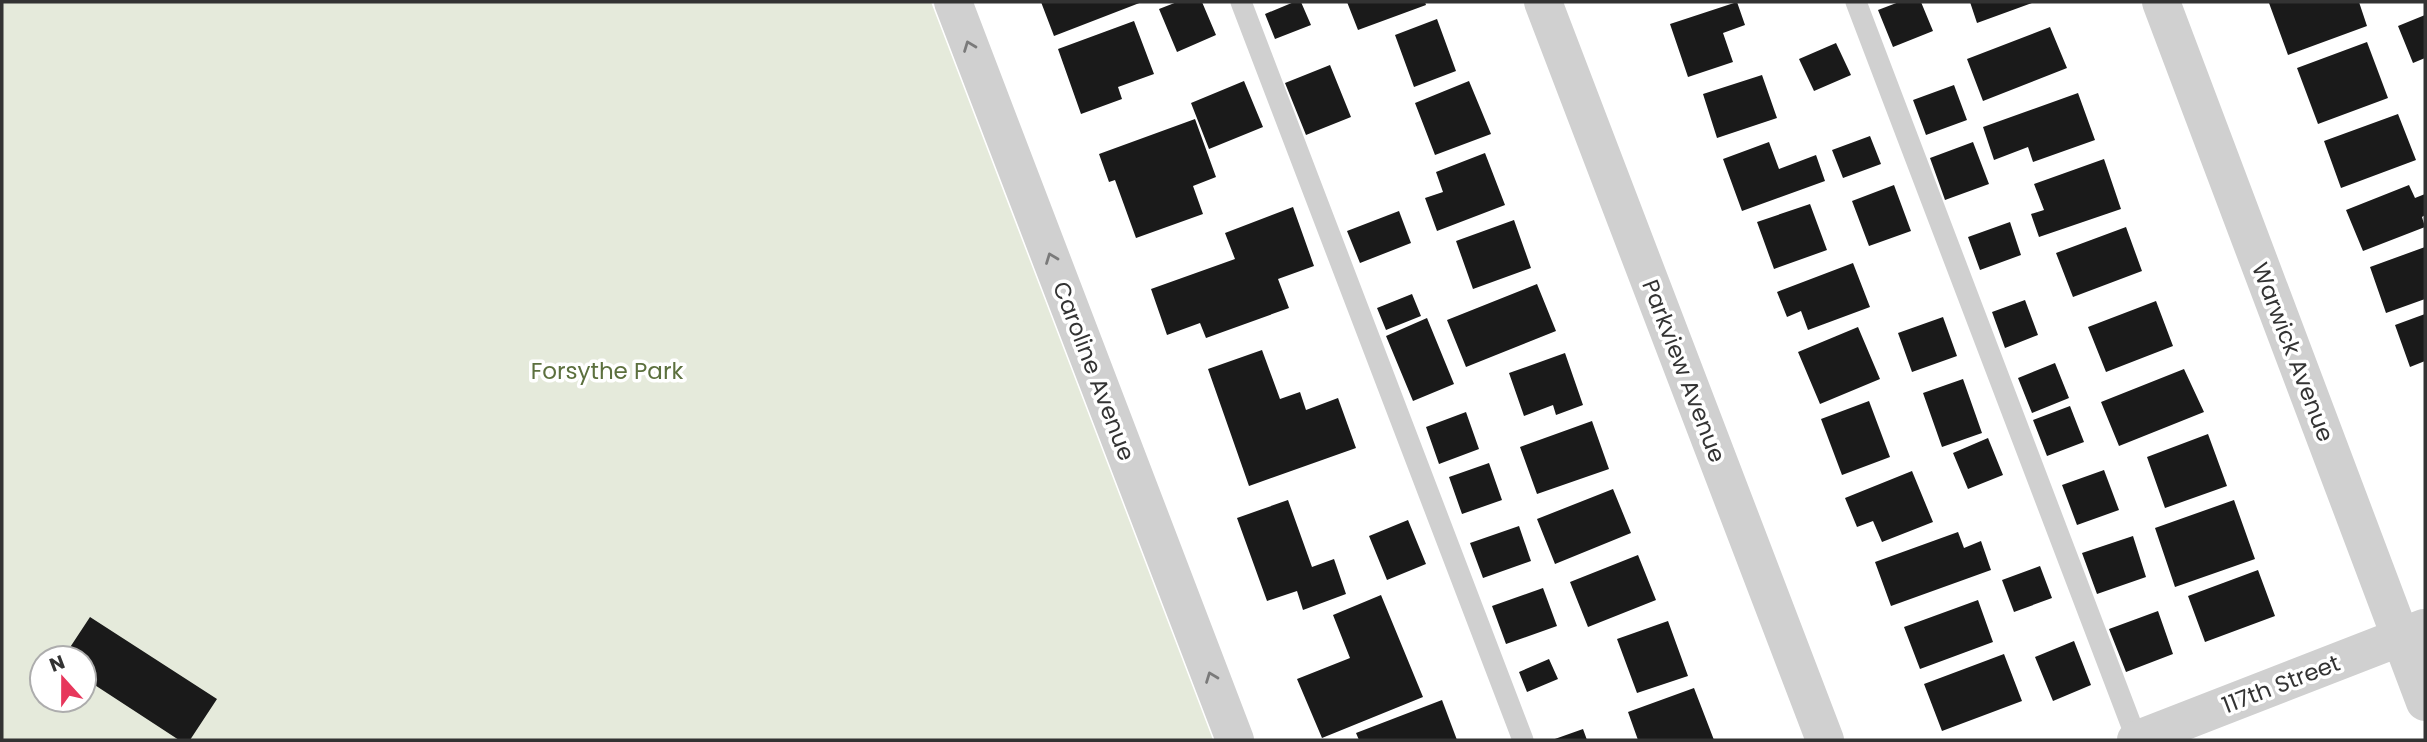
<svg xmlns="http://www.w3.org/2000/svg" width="2427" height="742" font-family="Poppins,sans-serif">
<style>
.green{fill:#e5eadb;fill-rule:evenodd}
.building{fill:#1a1a1a}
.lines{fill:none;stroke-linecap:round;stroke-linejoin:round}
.service{stroke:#d0d0d0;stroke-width:21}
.minor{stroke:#d0d0d0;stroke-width:38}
.oneway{stroke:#7a7a7a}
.labels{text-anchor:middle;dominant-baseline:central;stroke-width:7;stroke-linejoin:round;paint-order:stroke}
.street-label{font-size:23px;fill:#333;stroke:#fff}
.park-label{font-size:23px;fill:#5c703e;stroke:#fff}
</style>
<rect width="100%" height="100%" fill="#fff"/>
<!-- green -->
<path class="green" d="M2,2H931L1213,740H2ZM42,658H84V700H42Z"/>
<!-- building -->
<path class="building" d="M1041,2H1142L1054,36Z
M1177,2H1202L1216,35L1177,52L1159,9Z
M1294,2H1301L1311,25L1275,39L1265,14Z
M1347,2H1425L1426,5L1358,30Z
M1737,2L1745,25L1723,33L1733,62L1688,77L1670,24Z
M1899,2H1921L1933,31L1893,47L1878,10Z
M1970,2H2035L1977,23Z
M2272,2H2359L2367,26L2288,55L2269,3Z
M2425,15V58L2413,63L2398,26Z
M1437,19L1456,71L1414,87L1395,35Z
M1134,21L1154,74L1118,87L1122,99L1081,114L1058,49Z
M2050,27L2067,68L1983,101L1967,59Z
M2367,42L2388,98L2318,124L2297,68Z
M1836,43L1851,75L1814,91L1799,59Z
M1330,65L1351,117L1306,135L1285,83Z
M1762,75L1777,118L1717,138L1703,94Z
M1244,81L1263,127L1209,149L1191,103Z
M1469,81L1491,134L1435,155L1415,103Z
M1954,85L1967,120L1926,135L1913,100Z
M2078,93L2095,140L2033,162L2028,147L1994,160L1983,127Z
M2398,114L2416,160L2341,188L2324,141Z
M1195,119L1216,177L1193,186L1203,214L1136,238L1115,180L1109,182L1099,154Z
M1870,136L1881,164L1843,178L1832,150Z
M1769,142L1779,169L1816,155L1825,181L1742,211L1723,159Z
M1973,142L1989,184L1945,200L1930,158Z
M1485,153L1505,205L1437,231L1425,198L1443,192L1436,172Z
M2104,159L2121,209L2039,237L2031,214L2044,210L2034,184Z
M1894,185L1911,231L1869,246L1852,201Z
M2409,185L2415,198L2425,194V215L2422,217L2425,227L2363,251L2346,210Z
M1810,204L1827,250L1774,269L1757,222Z
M1293,207L1314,266L1278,279L1289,308L1206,338L1200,323L1167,335L1151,289L1235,259L1225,233Z
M1399,211L1411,243L1360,263L1347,231Z
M1514,220L1531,268L1473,289L1456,241Z
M2010,222L2021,255L1980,270L1968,237Z
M2126,227L2142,271L2073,297L2056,253Z
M2425,247V299L2386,313L2370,267Z
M1853,263L1870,307L1808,330L1801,311L1787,317L1777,292Z
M1537,284L1556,331L1466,367L1447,320Z
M1412,294L1421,316L1386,330L1377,308Z
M2025,300L2038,335L2005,348L1992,312Z
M2156,301L2173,346L2106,372L2088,327Z
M2425,314V361L2410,367L2395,325Z
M1943,317L1957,356L1912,372L1898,333Z
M1427,318L1454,384L1413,401L1386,336Z
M1858,327L1880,379L1820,404L1798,352Z
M1262,350L1280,399L1300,392L1306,410L1338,398L1356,448L1249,486L1208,369Z
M1565,353L1583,405L1556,415L1553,405L1524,416L1509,373Z
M2055,363L2069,398L2032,413L2018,378Z
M2184,369L2204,412L2119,446L2101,402Z
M1963,379L1982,433L1942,447L1923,393Z
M1869,401L1890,457L1842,475L1821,419Z
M2070,406L2084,442L2047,456L2033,420Z
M1466,412L1479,449L1439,464L1426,427Z
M1592,421L1609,469L1537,494L1520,447Z
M2208,434L2227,486L2165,508L2147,457Z
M1988,438L2003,475L1968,489L1953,453Z
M1489,463L1502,500L1462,514L1449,477Z
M2104,470L2119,510L2077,525L2062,485Z
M1912,471L1933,522L1882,542L1873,521L1857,527L1845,498Z
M1613,489L1631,533L1555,564L1537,519Z
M1288,500L1312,567L1334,559L1346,594L1303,610L1297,591L1267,601L1237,518Z
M2234,500L2255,559L2175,587L2155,528Z
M1408,520L1426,564L1387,580L1369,536Z
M1519,526L1531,561L1483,578L1470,543Z
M1958,532L1964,548L1981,541L1991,570L1891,606L1875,562Z
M2133,536L2146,577L2097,594L2082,553Z
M1638,555L1656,600L1588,627L1570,582Z
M2040,566L2052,598L2014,612L2002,580Z
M2258,570L2275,616L2205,642L2188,596Z
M1543,588L1557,626L1506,644L1492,606Z
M1381,595L1423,697L1322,738L1297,679L1350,658L1333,615Z
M1978,600L1993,642L1920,669L1904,627Z
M2158,611L2173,654L2126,672L2109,629Z
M90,617L217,699L190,740H179L84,678V658H63Z
M1668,621L1688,676L1637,693L1617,639Z
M2074,641L2091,685L2053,701L2035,657Z
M2004,654L2022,701L1942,731L1924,684Z
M1549,659L1558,679L1527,692L1519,672Z
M1694,688L1714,740H1638L1628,712Z
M1442,700L1457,740H1359L1356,733Z
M1583,729L1587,740H1552Z"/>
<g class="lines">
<!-- service -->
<path class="service" d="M1241,2L1523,740
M1856,2L2137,740"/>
<!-- minor -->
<path class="minor" d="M953,2L1235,740
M1543,2L1825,740
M2161,2L2425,702
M2136,740L2424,628"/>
</g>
<!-- one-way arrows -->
<defs><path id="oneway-chevron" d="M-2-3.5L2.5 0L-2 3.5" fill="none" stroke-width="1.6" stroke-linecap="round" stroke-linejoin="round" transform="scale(1.75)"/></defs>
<g class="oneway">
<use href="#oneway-chevron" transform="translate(969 46) rotate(-111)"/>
<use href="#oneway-chevron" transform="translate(1051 258) rotate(-111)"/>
<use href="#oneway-chevron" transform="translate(1211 677) rotate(-111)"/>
</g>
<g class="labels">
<!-- street labels -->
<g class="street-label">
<text transform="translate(2293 352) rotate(69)">Warwick Avenue</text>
<text transform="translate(1094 371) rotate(69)">Caroline Avenue</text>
<text transform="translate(1684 371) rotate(69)">Parkview Avenue</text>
<text transform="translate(2281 684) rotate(-21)">117th Street</text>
</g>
<!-- park labels -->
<g class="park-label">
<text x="607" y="371">Forsythe Park</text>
</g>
</g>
<!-- border -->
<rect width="2427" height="742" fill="none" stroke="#333333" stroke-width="7"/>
<!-- north arrow -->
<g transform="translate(63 679) rotate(339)"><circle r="33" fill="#ffffff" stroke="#adadad" stroke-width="2"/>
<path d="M0-5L12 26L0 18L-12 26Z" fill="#e7375c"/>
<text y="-10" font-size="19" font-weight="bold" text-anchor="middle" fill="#333333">N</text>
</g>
</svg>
